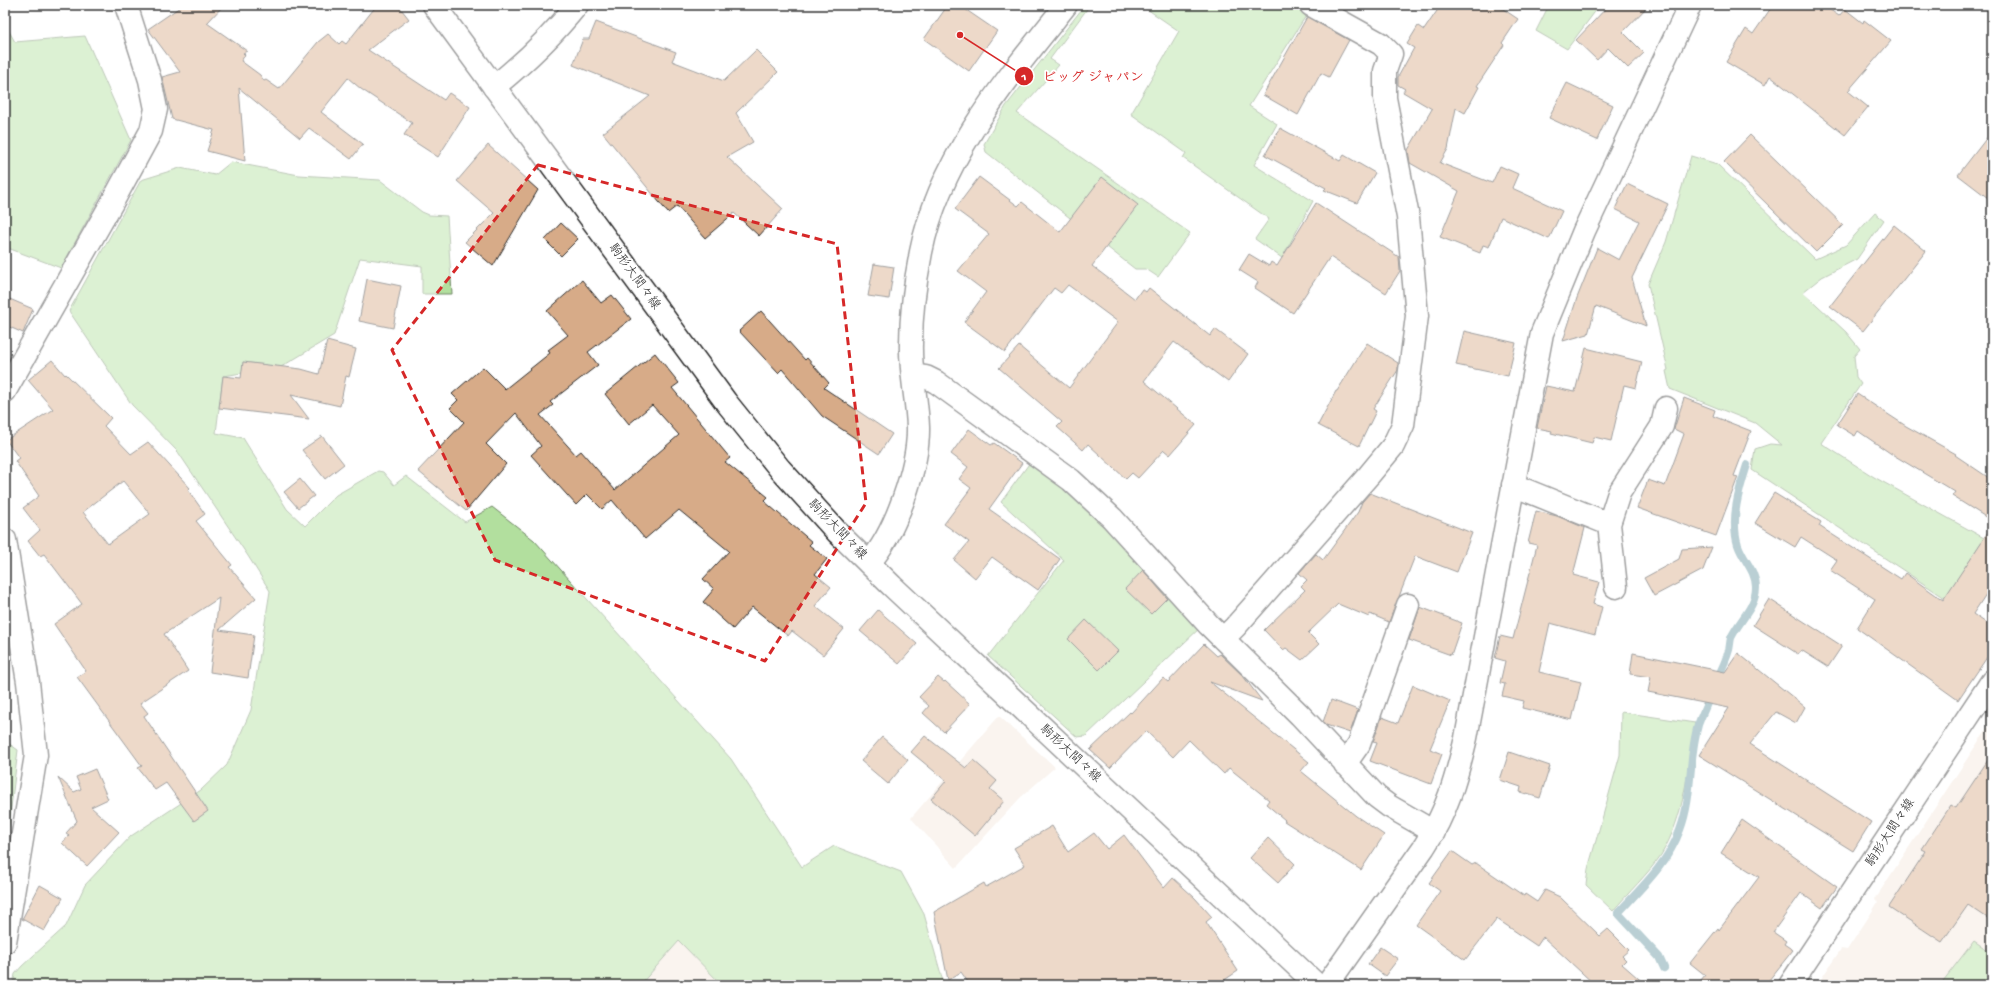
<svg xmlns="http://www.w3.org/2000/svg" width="1997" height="990" font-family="'Gochi Hand','Klee One',sans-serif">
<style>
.built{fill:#f3e6db}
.green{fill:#b2df9e;stroke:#6e8564}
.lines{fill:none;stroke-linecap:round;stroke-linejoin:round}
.stream{stroke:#66959f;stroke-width:8}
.building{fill:#d7ab88;stroke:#2b2b2b;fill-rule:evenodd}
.minor-casing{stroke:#2b2b2b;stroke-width:25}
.tertiary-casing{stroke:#2b2b2b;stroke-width:25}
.secondary-casing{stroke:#2b2b2b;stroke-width:25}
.minor{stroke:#fff;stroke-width:22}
.tertiary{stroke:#fff;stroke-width:22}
.secondary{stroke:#fff;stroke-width:22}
.marked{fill:none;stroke:#d62828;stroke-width:3;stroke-dasharray:8 5;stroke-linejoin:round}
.labels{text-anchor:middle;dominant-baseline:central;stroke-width:3.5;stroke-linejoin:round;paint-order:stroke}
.street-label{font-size:13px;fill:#2b2b2b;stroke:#fff}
.leader{fill:none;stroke:#d62828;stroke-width:1.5}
.callout-dot{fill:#d62828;stroke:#fff;stroke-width:1.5}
.mark-label{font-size:12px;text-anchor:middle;font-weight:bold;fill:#fff}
.callout-label{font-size:14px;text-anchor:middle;font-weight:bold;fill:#d62828;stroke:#fff;stroke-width:3.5;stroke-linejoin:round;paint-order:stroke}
</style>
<rect width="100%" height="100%" fill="#fff"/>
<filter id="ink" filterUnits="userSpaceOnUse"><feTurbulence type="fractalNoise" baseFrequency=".025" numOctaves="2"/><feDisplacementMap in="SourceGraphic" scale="8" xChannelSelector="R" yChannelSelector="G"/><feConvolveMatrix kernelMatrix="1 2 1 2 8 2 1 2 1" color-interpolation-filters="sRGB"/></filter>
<g filter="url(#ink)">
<!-- built -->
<path class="built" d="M999,716L1055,767L1020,798L956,868L911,818Z
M1992,721V985H1817L1841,949L1847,950L1870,915L1878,902L1875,899Z
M679,941L722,985H640Z"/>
<!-- green -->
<path class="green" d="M1085,5H1090L1050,59L1059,65L1017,113L1190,233L1158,277L1146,269H1135L986,152L984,144L1006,106Z
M1141,5H1298L1309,11L1249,106L1277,124L1254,165L1313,201L1282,258L1255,239L1269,219L1183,158L1186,153L1131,114L1179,31Z
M1549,5H1600L1567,49L1536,31Z
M5,24L15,42L85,36L131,140L61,268L5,247Z
M1691,156L1717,164L1815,259L1846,245L1875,213L1884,220L1857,259L1822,277L1803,292L1846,332L1860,349L1854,356L1856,377L1861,384L1821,443L1874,477L1984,538L1945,598L1752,470L1755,449L1770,444L1782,445L1755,423L1670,389L1666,371L1668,370L1648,284L1666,242Z
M231,162L299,175L380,180L422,212L429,215L447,216L452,294H422V266L360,258L334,335L281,367L243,362L242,373L223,376L216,433L243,438L287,509L305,526L336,495L378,471L383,472L394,485L406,476L465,522L492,507L534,540L731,759L802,867L834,846L901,872L924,914L944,985H722L679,941L640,985H13L15,974L22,966L66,926L85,885L131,836L201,790L227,765L251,710L270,591L248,556L178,452L132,405L69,311L141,180L180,168L215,175Z
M1031,461L1066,488L1105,523L1202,626L1086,736L1077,737L988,656L1064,560L1001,502Z
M1621,712L1695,723C1688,768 1685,816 1661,855C1649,873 1627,894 1613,911L1586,885L1588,869L1620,755Z
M5,741L18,750L5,857Z
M1974,941L1992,953V985H1940Z"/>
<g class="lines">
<!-- stream -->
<path class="stream" d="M1716,681C1721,671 1726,661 1729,650C1730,646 1730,642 1731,638C1739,620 1756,608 1756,587C1756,571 1743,560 1738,545C1730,519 1739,490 1747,465
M1664,968L1659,957L1618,913C1641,888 1668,863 1680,830C1693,796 1688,759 1698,725C1702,714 1707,704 1711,694"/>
</g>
<!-- building -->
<path class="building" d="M183,5H224L207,23L247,51L243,53L245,55L241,61L260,75L264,81L266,80L279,89L318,42L328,34L339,44L342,41L346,44L377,5H398L409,19L368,50L444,100L449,93L470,107L438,157L404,135L412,123L361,89L348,78L321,112L363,144L351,159L309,128L300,138L239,88L245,161L207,151L214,130L172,119L162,77L180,72L148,29Z
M948,5H959L997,31L969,71L924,39Z
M1441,5H1497L1518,19L1502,43L1504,45L1477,86L1479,87L1465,113L1456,108L1448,149L1440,163L1492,183L1500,166L1518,174L1512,188L1562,211L1549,239L1501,217L1489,247L1483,245L1480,253L1440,237L1459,191L1410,163L1408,150L1432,109L1403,92L1405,89L1398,85V77L1414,48L1407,44L1418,26L1424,30Z
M1609,5H1649L1623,32L1644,53L1628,68L1608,48L1597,60L1576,40Z
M1773,5H1823L1839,16L1845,9L1863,23L1864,20L1891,41L1848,91L1868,107L1845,135L1770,76L1765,85L1726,62L1746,29L1753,34Z
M1307,17L1349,40L1329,77L1321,73L1298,115L1263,95Z
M596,22L676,52L672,61L724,81L756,50L778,72L736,113L753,142L727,157L783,209L759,236L734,213L705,238L677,206L668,213L603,133L650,96L573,65L583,39H589Z
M1567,83L1613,105L1597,140L1549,118Z
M1280,128L1340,161L1344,155L1375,173L1357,203L1324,190L1326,188L1265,155Z
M1992,131V201L1958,175Z
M1750,135L1843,225L1816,252L1724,162Z
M488,145L538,190L493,266L465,242L494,213L457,181Z
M979,177L1018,206L1022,202L1060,232L1102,177L1138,205L1092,266L1135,299L1142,289L1146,292L1149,288L1210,336L1215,329L1248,354L1228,382L1174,342L1144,381L1196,425L1170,455L1164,450L1138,478L1132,473L1126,479L1088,444L1083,450L1057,427L1062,422L999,368L1019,346L1069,388L1118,322L1068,285L1061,293L1054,288L1005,352L964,322L986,292L958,271L989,234L955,209Z
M1627,184L1668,204L1632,278L1646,326L1596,306L1588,334L1563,341L1577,298L1597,248L1619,260L1639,221L1615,209Z
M1316,203L1399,257L1400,271L1386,293L1330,257L1293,313L1255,288L1258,282L1239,270L1249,254L1269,266L1271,262L1277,266Z
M561,223L578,239L561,256L545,240Z
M1894,225L1926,251L1863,331L1830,306Z
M874,264L894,267L889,299L868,296Z
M367,279L401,286L393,328L359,321Z
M582,280L601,303L612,295L631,319L588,352L598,365L550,402L553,405L540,415L576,455L581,451L615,490L679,435L652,405L629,424L605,394L655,353L679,383L672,388L730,458L725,462L768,497L764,501L812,542L809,545L827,559L815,574L831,587L815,606L844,629L823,655L792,631L788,636L752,607L733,629L703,602L714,589L703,579L729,551L679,510L645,539L612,500L602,509L587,494L576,505L531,455L541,446L516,413L486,444L506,464L466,511L418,471L464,422L450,408L458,400L452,394L483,367L505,389L550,353L548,350L568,335L547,311Z
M5,297L33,309L23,333L5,325Z
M761,311L805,360L807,358L829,383L824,388L892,434L879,454L822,416L782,369L778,373L739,331Z
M1464,331L1516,343L1508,376L1456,365Z
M327,341L356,349L349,377L346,376L340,406L291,395L309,419L219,408L223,376L241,378L243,362L301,369L319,374Z
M1367,343L1398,363V370L1373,409L1376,411L1359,446L1318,425L1336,391H1337Z
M1586,348L1642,362L1636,388L1624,385L1611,441L1594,437L1592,443L1551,433L1552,431L1537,428L1546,386L1575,392Z
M52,360L65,375L66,374L111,418L104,426L131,454L148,442L190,488L188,490L205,514L196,521L232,565L229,567L256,598L219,630L254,635L248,678L210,672L219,598L164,634L188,671L140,703L148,713L144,716L208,811L194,821L166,783L155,790L138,768L142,766L77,677L86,671L54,624L82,604L44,554L40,556L28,541L40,530L23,508L39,496L15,461L19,458L6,440L53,409L28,380ZM123,481L150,514L108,544L83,512Z
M1857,394L1906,426L1956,454L1955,455L1992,480V521L1952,496L1955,492L1890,453L1858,431L1855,436L1837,425Z
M1684,398L1715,410L1713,416L1751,431L1734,476L1738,477L1716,536L1637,508L1648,480L1665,486L1684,434L1674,429Z
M969,429L991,445L994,443L1022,463L989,509L1060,559L1038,590L992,557L975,578L954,560L969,542L944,524L971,488L959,479L968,467L951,454Z
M322,436L344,464L325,479L302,450Z
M300,479L314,496L298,508L284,492Z
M1370,493L1472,533L1457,572L1415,556L1389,622L1370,614L1369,617L1338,604L1308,633L1319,644L1302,660L1286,648L1283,650L1264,630L1305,590L1301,586L1307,580L1299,573L1316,554L1323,560L1358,512L1362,502Z
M1774,493L1821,522L1819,526L1901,579L1905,573L1943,600L1992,526V585L1973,614L1992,627V650L1958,700L1857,628L1875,599L1830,570L1837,560L1801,537L1795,547L1755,523Z
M1536,511L1557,516L1585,528L1573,575L1599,582L1593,604L1602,607L1595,635L1550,623L1539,672L1581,682L1572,720L1522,708L1524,701L1502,696L1505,684L1500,683L1505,661L1495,658L1500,636L1513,639L1537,545L1528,543Z
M1712,547L1703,570L1654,596L1644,578L1679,559L1682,549Z
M1143,570L1167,598L1151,614L1125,589Z
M1769,599L1842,646L1828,667L1801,650L1798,654L1753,625Z
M1420,607L1462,623L1451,655L1409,640Z
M878,610L917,644L899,664L860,631Z
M1086,620L1118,651L1099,670L1068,639Z
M1204,644L1217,656L1220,654L1243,676L1262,701L1210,682L1309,762L1301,771L1356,816L1384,835L1361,870L1284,821L1285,820L1266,804L1269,800L1229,768L1224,774L1189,740L1173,757L1146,731L1110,768L1090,750L1130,712L1131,713L1163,678L1168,682Z
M1633,653L1725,672L1738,653L1805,707L1796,723L1776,712L1750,744L1871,822L1853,851L1699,755L1729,708L1648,692L1651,677L1630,674Z
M938,677L944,682L945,681L970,704L944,732L923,713L929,706L919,697Z
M1413,685L1450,701L1430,749L1442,754L1431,784L1370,761L1377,743L1373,742L1382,717L1398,723Z
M1331,700L1358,710L1350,733L1326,725L1323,722Z
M925,736L966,768L973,760L997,781L990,789L1004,801L975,836L931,799L946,781L911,752Z
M882,737L908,760L888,784L861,761Z
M1509,752L1550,766L1540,798L1520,792L1521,787L1500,780Z
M1992,754V921L1968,905L1942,942L1889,907L1926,851L1922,849L1951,805L1956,808Z
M95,769L108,799L91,807L119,832L87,866L62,843L69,835L66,833L77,821L58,777L74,792L81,789L76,777Z
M1742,820L1837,887L1822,908L1801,893L1773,932L1786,941L1784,944L1793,950L1765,985H1697L1705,975L1690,963L1718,928L1719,930L1759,877L1721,853Z
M1052,826L1068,852L1094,833L1107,849L1124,835L1164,888L1173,878L1195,898L1212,917L1206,922L1238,971L1217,985H970L961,972L948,980L934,912L984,883L986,887L1025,865L1014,848Z
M1268,838L1295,864L1278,883L1250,858Z
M1452,851L1472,865L1476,863L1524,896L1525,894L1537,902L1545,890L1560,897L1600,936L1608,929L1629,950L1622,956L1626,960L1622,964L1646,985H1595L1543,937L1537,946L1497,919L1465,960L1416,925L1440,891L1429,883Z
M40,885L63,898L44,931L22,919Z
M1380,947L1398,959L1385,976L1368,964Z"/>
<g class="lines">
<defs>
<path id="minor" d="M494,87C525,62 553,35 577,5
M913,375L926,377L936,382L1071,480L1112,518L1209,625L1300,715L1377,797L1389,806L1434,832
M5,391L113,201L151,131L156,109L150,80L126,5
M1513,485L1609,524
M5,540L28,682L36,755L5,942
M1616,587L1609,524L1619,493L1662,426L1666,408
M1223,639L1235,627L1369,475L1393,446L1403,425L1417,316L1408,217L1385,98V71L1391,54L1381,44L1311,5
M1345,764L1359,744L1408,605"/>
<path id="tertiary" d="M869,563C895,534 919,466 918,427C917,399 910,372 911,344C911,313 915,282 921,252C940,157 1007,79 1066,5
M1327,985L1424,847C1447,812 1456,779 1466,738L1542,333L1584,231L1690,5"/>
<path id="secondary" d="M434,5L726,402L780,469L838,533L892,586L1317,985
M1790,985L1992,681"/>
</defs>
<!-- minor casing -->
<use href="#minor" class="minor-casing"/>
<!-- tertiary casing -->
<use href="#tertiary" class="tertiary-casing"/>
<!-- secondary casing -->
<use href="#secondary" class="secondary-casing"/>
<!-- minor -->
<use href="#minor" class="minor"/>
<!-- tertiary -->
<use href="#tertiary" class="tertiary"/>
<!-- secondary -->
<use href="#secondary" class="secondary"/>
</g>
</g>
<!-- marked area -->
<path d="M0 0H1997V990H0ZM538,165L837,244L866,503L765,661L495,560L392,350Z" fill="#fff" fill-opacity=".55" fill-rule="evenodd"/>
<path class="marked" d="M538,165L837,244L866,503L765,661L495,560L392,350Z"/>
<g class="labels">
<!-- street labels -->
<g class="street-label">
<text transform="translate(634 277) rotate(54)">駒形大間々線</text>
<text transform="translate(837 530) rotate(46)">駒形大間々線</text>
<text transform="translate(1070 754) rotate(43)">駒形大間々線</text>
<text transform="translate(1891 833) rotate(-57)">駒形大間々線</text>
</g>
</g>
<!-- callouts -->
<path class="leader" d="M960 35L1024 76"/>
<g class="callout-dot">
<circle cx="960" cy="35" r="4"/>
<circle cx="1024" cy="76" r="10"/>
</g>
<g class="mark-label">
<text x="1024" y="80">1</text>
</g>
<g class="callout-label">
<text x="1093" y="81">ビッグ ジャパン</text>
</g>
<!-- margin -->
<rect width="1997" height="990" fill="none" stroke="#fff" stroke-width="20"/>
<rect x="10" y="10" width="1977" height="970" fill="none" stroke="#2b2b2b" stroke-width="1.5" filter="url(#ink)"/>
</svg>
